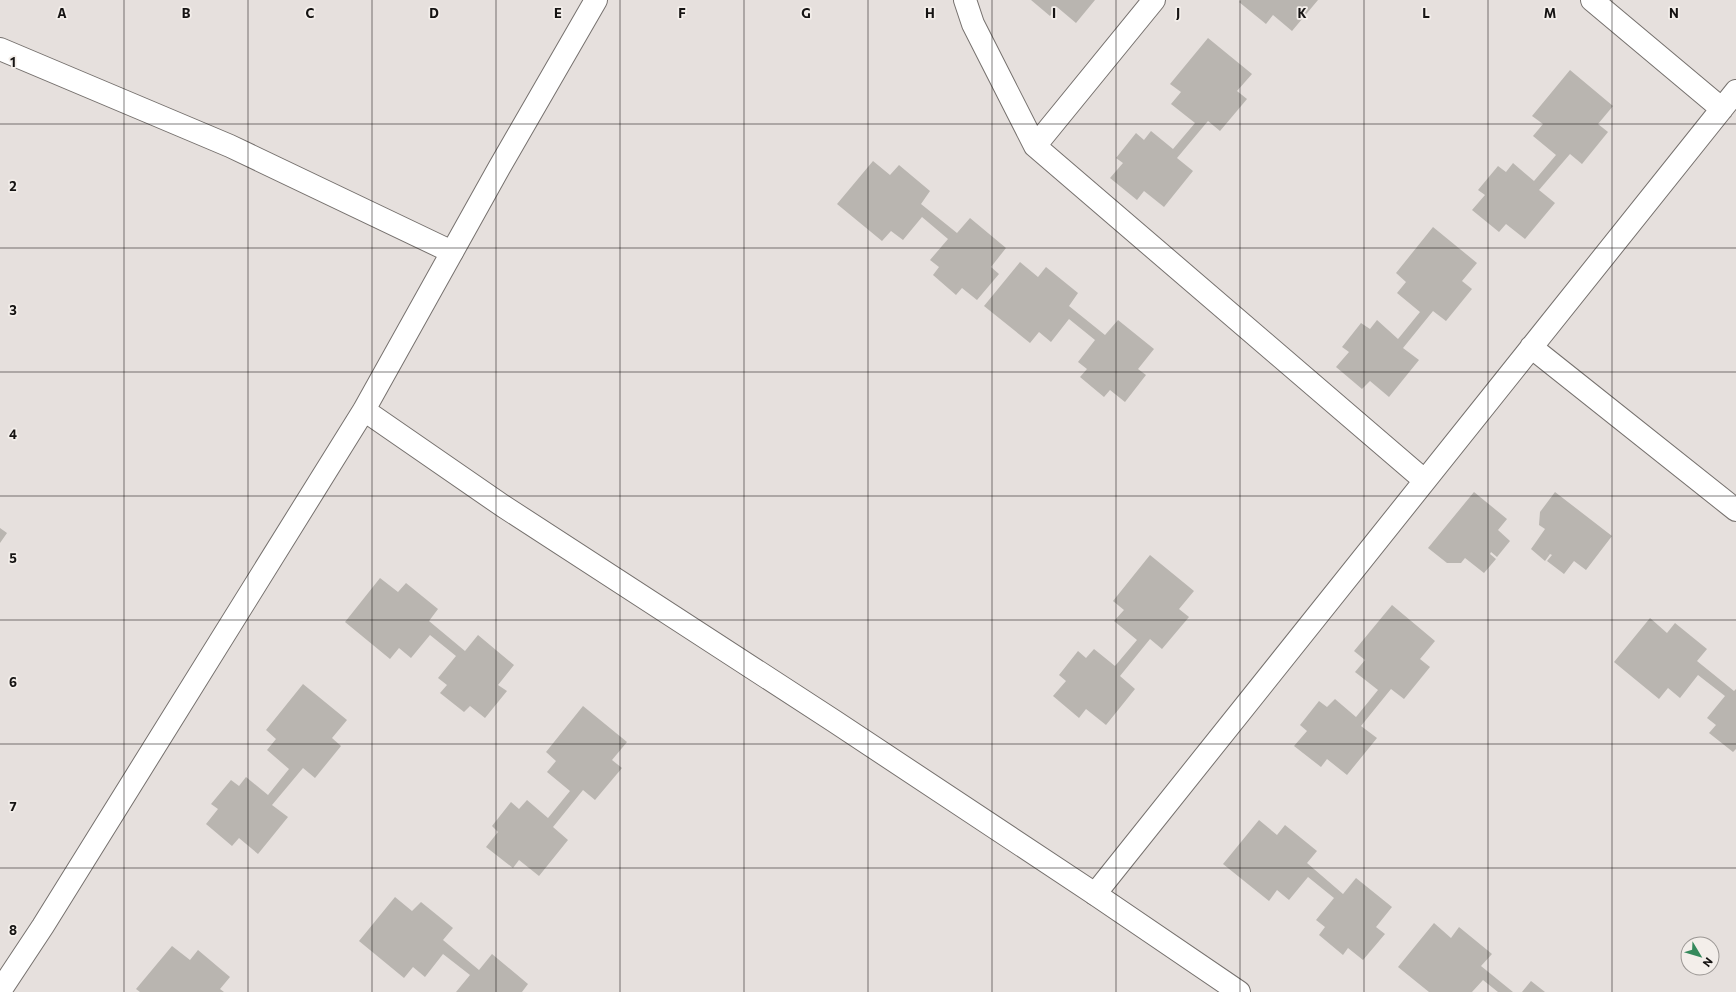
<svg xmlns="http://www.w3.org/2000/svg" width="1736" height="992" font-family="Commissioner,sans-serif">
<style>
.building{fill:#b9b5b0}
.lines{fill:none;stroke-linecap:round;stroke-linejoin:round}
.street-casing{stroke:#76716e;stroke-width:24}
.secondary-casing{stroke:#76716e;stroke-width:24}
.street{stroke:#fff;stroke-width:22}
.secondary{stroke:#fff;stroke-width:22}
.grid{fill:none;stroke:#161413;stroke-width:1;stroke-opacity:0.55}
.grid-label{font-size:13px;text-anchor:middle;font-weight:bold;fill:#161413;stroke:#f3eeea;stroke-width:3.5;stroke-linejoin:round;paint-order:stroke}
</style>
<rect width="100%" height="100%" fill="#e6e0dd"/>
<!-- building -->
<path class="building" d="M1031,0H1095L1076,23L1057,7L1050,16Z
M1241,0H1318L1292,31L1273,15L1266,24L1239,2Z
M1208,38L1252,74L1237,91L1247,99L1220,131L1208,121L1177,158L1193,171L1164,207L1144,191L1137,200L1110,178L1123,163L1116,158L1136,133L1144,140L1151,131L1173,149L1195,123L1171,104L1181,92L1170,84Z
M1570,70L1613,106L1598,124L1608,132L1582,164L1570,154L1539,190L1555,203L1525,239L1506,224L1499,232L1472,210L1485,195L1478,190L1498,166L1506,172L1513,163L1534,181L1556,155L1533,136L1543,124L1532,116Z
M873,161L890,175L899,165L930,191L921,204L957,233L970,218L1006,248L991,267L999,274L977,300L962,288L956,295L933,275L939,267L930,260L948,239L922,217L903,240L891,231L882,241L837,204Z
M1433,227L1477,263L1462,281L1472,289L1446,321L1433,311L1403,348L1419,360L1389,397L1370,381L1362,389L1336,367L1349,352L1342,347L1361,323L1370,329L1377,320L1398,339L1420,312L1397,293L1406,282L1396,273Z
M1020,262L1038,277L1046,267L1078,293L1069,306L1105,335L1118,320L1154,349L1138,369L1146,375L1125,402L1110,390L1104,397L1080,377L1087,369L1078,362L1095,340L1069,319L1051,342L1039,332L1030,343L984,306Z
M1474,492L1507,519L1498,530L1510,541L1497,557L1491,552L1490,554L1496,559L1484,573L1465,558L1461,563H1447L1428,548Z
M1555,492L1612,536L1586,570L1574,561L1564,574L1547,561L1552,555L1550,554L1545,561L1531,549L1545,529L1539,525L1540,512Z
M0,528L7,533L0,543Z
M1150,555L1194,591L1179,609L1189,617L1162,649L1150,639L1120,676L1135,689L1106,725L1086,709L1079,718L1053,696L1066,681L1059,675L1078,651L1086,658L1094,649L1115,666L1137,640L1114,621L1124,610L1113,601Z
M380,578L398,592L406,583L438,609L429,621L465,651L478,635L514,665L498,685L507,691L485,718L470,706L464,712L440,693L447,685L438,678L456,656L430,635L411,658L399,648L390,659L345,622Z
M1392,605L1435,641L1420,659L1430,667L1404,699L1391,689L1361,726L1377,738L1347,775L1327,759L1321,767L1294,746L1307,731L1300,725L1319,701L1327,707L1335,699L1356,717L1378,690L1355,672L1365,660L1354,651Z
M1650,618L1667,633L1675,623L1707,649L1697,661L1734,691L1736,689V749L1733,752L1709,733L1716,725L1707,718L1725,696L1698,675L1680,698L1668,688L1659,699L1614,662Z
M303,684L347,720L332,738L341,746L315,778L303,768L272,805L288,817L258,854L239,838L232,846L206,824L218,809L211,804L231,780L239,786L246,777L268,795L289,769L267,750L276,739L266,730Z
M583,706L627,742L612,760L622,768L595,800L583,790L553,827L568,840L539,876L519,860L513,868L486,847L498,832L492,826L511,802L519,809L527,800L548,818L570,791L547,772L556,761L546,752Z
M1259,820L1277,835L1285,825L1317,851L1307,863L1343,894L1356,878L1392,907L1376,927L1385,934L1363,960L1348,948L1343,955L1319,935L1325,927L1316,920L1334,898L1308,877L1289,900L1277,890L1269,901L1223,864Z
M395,897L412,911L421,902L453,928L443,940L479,970L492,954L528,984L522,992H456L470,975L443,954L425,977L413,967L404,978L359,941Z
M1434,923L1451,938L1459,927L1492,954L1481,966L1513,992H1498L1483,980L1472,992H1429L1398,967Z
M172,946L190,960L198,950L230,977L220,989L224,992H140L136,989Z
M1531,981L1545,992H1522Z"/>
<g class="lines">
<defs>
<path id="street" d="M965,0L973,24L1035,146L1424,480
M1592,0L1722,109
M0,49L230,146L452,252
M1035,146L1154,0
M1531,347L1736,510
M1095,894L1736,91"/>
<path id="secondary" d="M364,410L503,506L834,721L1095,894L1239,992
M0,991L43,926L364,410L499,168L596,0"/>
</defs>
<!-- street casing -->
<use href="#street" class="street-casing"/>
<!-- secondary casing -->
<use href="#secondary" class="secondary-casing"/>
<!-- street -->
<use href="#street" class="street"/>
<!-- secondary -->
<use href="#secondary" class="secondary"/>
</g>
<!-- grid -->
<path class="grid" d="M124,0V992M248,0V992M372,0V992M496,0V992M620,0V992M744,0V992M868,0V992M992,0V992M1116,0V992M1240,0V992M1364,0V992M1488,0V992M1612,0V992M0,124H1736M0,248H1736M0,372H1736M0,496H1736M0,620H1736M0,744H1736M0,868H1736"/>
<g class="grid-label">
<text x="62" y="18">A</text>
<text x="186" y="18">B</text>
<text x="310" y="18">C</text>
<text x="434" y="18">D</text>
<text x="558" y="18">E</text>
<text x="682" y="18">F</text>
<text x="806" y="18">G</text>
<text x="930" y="18">H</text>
<text x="1054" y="18">I</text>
<text x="1178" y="18">J</text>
<text x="1302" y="18">K</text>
<text x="1426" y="18">L</text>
<text x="1550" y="18">M</text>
<text x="1674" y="18">N</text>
<text x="13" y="67">1</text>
<text x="13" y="191">2</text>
<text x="13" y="315">3</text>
<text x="13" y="439">4</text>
<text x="13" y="563">5</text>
<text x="13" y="687">6</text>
<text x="13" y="811">7</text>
<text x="13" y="935">8</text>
</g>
<!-- north arrow -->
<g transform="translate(1700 956) rotate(128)"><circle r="19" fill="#f3eeea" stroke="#9b9794"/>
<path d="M0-3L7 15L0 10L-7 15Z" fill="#35895c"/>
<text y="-6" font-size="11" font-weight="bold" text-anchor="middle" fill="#161413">N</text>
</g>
</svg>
